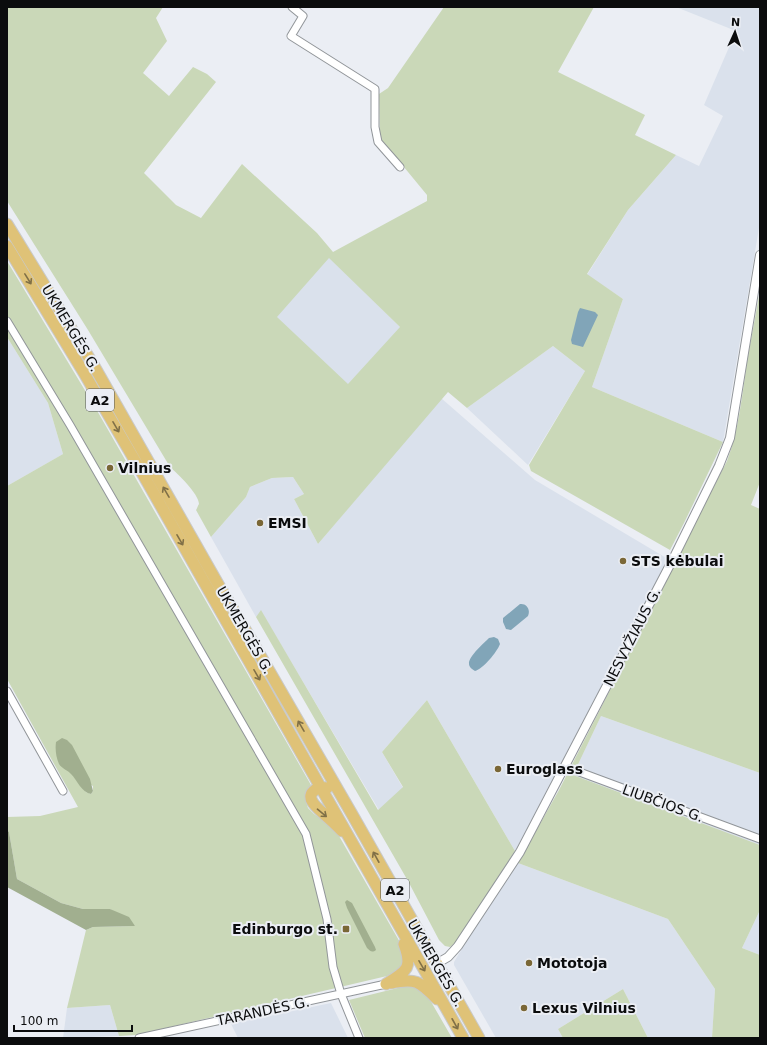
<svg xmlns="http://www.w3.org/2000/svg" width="767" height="1045" font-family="'DejaVu Sans',sans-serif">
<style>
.built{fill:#dae1ec}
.green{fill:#cad8b8;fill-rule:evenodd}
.forest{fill:#a1af8f}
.water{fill:#81a5b8}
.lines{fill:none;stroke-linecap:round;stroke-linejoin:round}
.minor-casing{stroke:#919599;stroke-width:9}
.tertiary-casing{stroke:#919599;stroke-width:10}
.trunk-casing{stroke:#c9caca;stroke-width:13}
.minor{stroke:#fff;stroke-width:7}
.tertiary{stroke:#fff;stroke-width:8}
.trunk{stroke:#dfc277;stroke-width:11}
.oneway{stroke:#807047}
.poi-dot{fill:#7a6736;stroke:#ebeef4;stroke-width:1.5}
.labels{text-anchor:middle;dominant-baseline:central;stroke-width:4;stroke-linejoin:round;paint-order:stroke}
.shield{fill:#ebeef4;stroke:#4e5052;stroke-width:1}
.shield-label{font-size:13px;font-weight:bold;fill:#0b0c0d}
.street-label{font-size:14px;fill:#0b0c0d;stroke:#ebeef4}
.poi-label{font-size:14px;font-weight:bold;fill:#0b0c0d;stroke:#ebeef4;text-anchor:start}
</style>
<rect width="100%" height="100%" fill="#ebeef4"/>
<!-- built -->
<path class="built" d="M676,7H760V222L723,442L592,387L623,299L587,275L628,210L676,155L699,166L723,116L704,105L736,31Z
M329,257L401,328L348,385L276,317Z
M7,337L48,403L63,454L7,486Z
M553,346L585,371L528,465L467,408Z
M441,398L535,480L668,559L515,851L427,700L382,752L403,788L379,810L261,611L256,617L211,537L246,497L250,487L272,478L293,477L304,494L294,499L318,544Z
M601,716L760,773V845L573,775Z
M518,863L668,919L715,989L712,1038H648L623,989L558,1029L563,1038H496L454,965V962L466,942Z
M760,910V955L742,948Z
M331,1003L348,1038H238L231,1024Z
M110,1005L119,1036L63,1038L67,1008Z"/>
<!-- green -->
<path class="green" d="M7,7H163L156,18L167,41L143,73L169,96L193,67L207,74L216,82L144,173L176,205L201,218L242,164L317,233L333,252L427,201V195L380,138L379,94L388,88L444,7H594L558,72L645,115L635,135L676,155L628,210L587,274L623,299L592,387L723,442L684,523L670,550L531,471L529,465L585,371L553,346L467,408L448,392L318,544L294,499L304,494L293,477L272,478L250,487L246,497L211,537L196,510C197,509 198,505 199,504C199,494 177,473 170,467L88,330L7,201ZM329,258L400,327L348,384L277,317Z
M7,261L95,407L311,785L306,792L305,797L306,802L308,808L314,814L335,829L405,951V964L395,972L387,976L136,1035L119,1036L110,1005L67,1008L86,930L93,927L135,926L110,909H83L61,903L17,879L9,832L7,830V817L40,816L78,807L7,679V486L63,454L48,403L7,337ZM71,773L93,786V791L91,794L86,792Z
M760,290V482L751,505L760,509V773L601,716L573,775L760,845V910L742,948L760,955V1038H712L715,989L668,919L518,863L559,790L727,461C739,429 742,396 747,362C751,338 756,314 760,290Z
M261,610L378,810L403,787L382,752L427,700L515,851L455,943L450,947L445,946L439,940L408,881L256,617Z
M410,985L426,993L452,1038H365L349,1000Z
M623,989L648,1038H563L558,1029Z"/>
<!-- forest -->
<path class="forest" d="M62,738L67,740L72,745L90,779L93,791L91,794C82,793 77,780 71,774C68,770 62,769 59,764C56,757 55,749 56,742Z
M7,830L9,832L17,879L61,903L83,909H110L129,917L135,926L93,927L86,930L7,887Z
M347,900L352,903L375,947L376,950C372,953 370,951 367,948L347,908L345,902Z"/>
<!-- water -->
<path class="water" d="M580,308L595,312L598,315L584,345L583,347L572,344L571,340L578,312Z
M520,604C526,603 531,609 528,616L511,630L506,629L503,622V618Z
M494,637L498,639L500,644C497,652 483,669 475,671C472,669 469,667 469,664C468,657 484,643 489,638Z"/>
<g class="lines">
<defs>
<path id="minor" d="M292,7L303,16L291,36L375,89V127L378,142L400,167
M7,321L70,425L306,834L327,919L333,967L341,994L359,1038
M7,691L63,791
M566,767L760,839
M139,1038L386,984"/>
<path id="tertiary" d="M436,964L448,957L458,946L520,852L673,559L719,466L730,438L760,255"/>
<path id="trunk" d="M7,224L94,366L218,584L249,636L353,816L479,1038
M7,246L84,373L141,471L463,1038
M327,788C323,787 319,787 315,790C303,798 320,810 325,815C331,820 337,826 342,831
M391,983C416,978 419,981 437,999
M386,984C407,971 413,968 404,944"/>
</defs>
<!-- minor casing -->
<use href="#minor" class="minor-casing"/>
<!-- tertiary casing -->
<use href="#tertiary" class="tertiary-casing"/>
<!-- trunk casing -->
<use href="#trunk" class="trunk-casing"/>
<!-- minor -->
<use href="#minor" class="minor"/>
<!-- tertiary -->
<use href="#tertiary" class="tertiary"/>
<!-- trunk -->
<use href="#trunk" class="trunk"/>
</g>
<!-- one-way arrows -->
<defs><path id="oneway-shaft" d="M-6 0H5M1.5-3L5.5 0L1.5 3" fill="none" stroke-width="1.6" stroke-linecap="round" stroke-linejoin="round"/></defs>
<g class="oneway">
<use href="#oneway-shaft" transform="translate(28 279) rotate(58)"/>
<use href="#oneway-shaft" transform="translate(116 427) rotate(60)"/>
<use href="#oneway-shaft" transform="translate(166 492) rotate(-120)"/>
<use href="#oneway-shaft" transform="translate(180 540) rotate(60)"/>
<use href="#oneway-shaft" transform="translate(257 675) rotate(60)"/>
<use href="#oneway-shaft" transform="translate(301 726) rotate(-120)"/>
<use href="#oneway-shaft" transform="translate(322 813) rotate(40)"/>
<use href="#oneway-shaft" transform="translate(376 857) rotate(-119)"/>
<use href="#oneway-shaft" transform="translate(422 966) rotate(60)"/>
<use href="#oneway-shaft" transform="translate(455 1024) rotate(61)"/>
</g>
<!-- markers -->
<g class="poi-dot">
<circle cx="110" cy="468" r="4"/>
<circle cx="260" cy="523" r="4"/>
<circle cx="623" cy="561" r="4"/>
<circle cx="498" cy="769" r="4"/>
<rect x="342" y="925" width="8" height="8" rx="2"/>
<circle cx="529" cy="963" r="4"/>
<circle cx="524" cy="1008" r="4"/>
</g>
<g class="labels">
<!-- shield labels -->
<g class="shield">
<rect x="86" y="389" width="28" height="22" rx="3"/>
<rect x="381" y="879" width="28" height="22" rx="3"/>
</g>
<g class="shield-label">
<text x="100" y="400">A2</text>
<text x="395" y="890">A2</text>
</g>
<!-- street labels -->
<g class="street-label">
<text transform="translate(71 328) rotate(59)">UKMERGĖS G.</text>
<text transform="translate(245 630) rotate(60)">UKMERGĖS G.</text>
<text transform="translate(632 637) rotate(-63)">NESVYŽIAUS G.</text>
<text transform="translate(663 803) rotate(20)">LIUBČIOS G.</text>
<text transform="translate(436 963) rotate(60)">UKMERGĖS G.</text>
<text transform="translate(263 1011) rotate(-12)">TARANDĖS G.</text>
</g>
<!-- poi labels -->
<g class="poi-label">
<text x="118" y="468">Vilnius</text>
<text x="268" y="523">EMSI</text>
<text x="631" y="561">STS kėbulai</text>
<text x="506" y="769">Euroglass</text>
<text x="338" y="929" text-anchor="end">Edinburgo st.</text>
<text x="537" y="963">Mototoja</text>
<text x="532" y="1008">Lexus Vilnius</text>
</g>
</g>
<!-- border -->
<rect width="767" height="1045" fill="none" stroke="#0b0c0d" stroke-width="16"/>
<!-- north arrow -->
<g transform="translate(735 32) rotate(3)" stroke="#ebeef4" stroke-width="3" paint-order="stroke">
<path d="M0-3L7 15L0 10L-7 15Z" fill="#0b0c0d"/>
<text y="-6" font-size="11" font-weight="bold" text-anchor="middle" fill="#0b0c0d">N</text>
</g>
<!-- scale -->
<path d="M14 1025v6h118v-6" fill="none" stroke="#0b0c0d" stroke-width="2"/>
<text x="20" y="1025" font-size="12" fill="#0b0c0d" stroke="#ebeef4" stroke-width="3" paint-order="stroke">100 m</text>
</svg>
